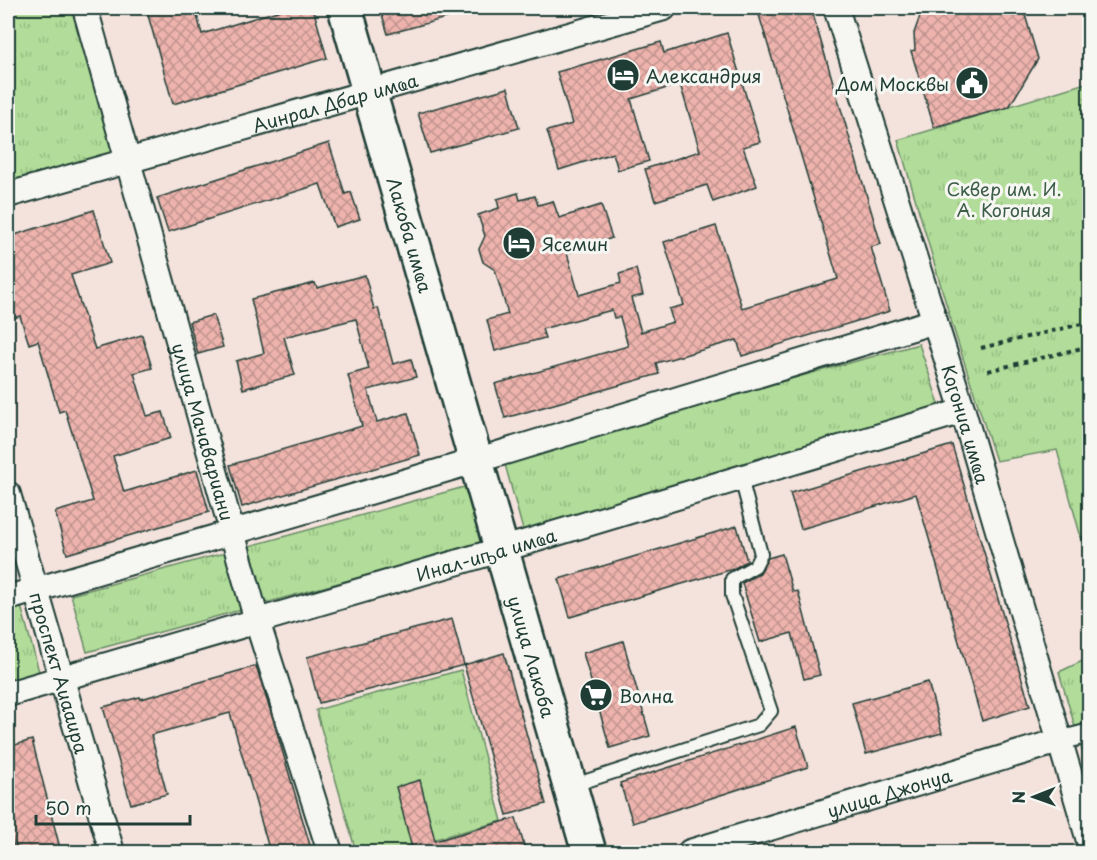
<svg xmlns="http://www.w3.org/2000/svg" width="1097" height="860" font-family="'Playpen Sans',sans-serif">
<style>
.grass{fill:url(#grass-tufts);stroke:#688c66;stroke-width:1.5}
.building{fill:url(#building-cross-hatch);stroke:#1f3d34;stroke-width:1.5}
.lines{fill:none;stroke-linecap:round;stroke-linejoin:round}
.service-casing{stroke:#1f3d34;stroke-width:16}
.pedestrian-casing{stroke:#1f3d34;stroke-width:22}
.minor-casing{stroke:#1f3d34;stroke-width:28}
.secondary-casing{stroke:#1f3d34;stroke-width:38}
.path{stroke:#1f3d34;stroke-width:4;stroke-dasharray:4.5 4.5;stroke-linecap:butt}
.service{stroke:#f6f6f2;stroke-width:12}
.pedestrian{stroke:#f6f6f2;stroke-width:18}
.minor{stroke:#f6f6f2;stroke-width:24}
.secondary{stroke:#f6f6f2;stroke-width:33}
.labels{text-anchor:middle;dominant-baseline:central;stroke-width:6;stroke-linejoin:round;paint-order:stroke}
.poi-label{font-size:18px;fill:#1f3d34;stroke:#f6f6f2;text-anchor:start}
.street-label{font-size:18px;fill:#1f3d34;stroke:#f6f6f2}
.park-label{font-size:18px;fill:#3c5d48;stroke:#f6f6f2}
</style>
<defs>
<pattern id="grass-tufts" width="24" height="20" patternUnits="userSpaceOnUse" patternTransform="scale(1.5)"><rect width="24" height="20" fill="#b1dc99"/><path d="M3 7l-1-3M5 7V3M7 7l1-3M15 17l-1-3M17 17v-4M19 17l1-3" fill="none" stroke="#98be84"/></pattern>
<pattern id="building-cross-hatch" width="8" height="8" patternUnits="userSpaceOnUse" patternTransform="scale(1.5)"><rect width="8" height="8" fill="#eeb3ad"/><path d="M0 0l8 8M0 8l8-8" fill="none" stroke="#c0938e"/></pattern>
</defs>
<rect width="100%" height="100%" fill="#f4e2dd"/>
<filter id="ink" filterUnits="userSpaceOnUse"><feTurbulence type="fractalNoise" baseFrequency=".0167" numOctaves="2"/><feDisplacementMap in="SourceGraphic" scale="12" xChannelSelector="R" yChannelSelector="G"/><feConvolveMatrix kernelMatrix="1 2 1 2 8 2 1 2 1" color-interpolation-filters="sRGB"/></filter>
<g filter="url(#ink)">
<!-- grass -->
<path class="grass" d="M8,8H79L119,153L8,184Z
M1089,82V567L1057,450L996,461L953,327L898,140Z
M919,344L941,410L523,530L503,457Z
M479,483L495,540L87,652L71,595Z
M21,606L40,675L8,684V610Z
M1089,658V775L1059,672Z
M461,670L502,821L388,852H356L316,710Z"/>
<!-- building -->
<path class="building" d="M146,8H195L202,34L287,8H313L327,58L173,104Z
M380,8H464V13L388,34Z
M786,8H811L881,244L871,247L890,311L742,356L737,340L656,363L659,374L505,418L495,384L628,346L620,317L614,318L612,310L542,329L545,338L495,351L487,320L508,314L495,270L483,262L479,249L485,236L478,215L499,208L497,199L518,193L520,200L535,196L538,205L553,201L559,218L601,205L612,238L567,253L579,295L621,283L619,274L636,269L643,295L631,298L641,332L673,322L669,309L684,305L664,242L716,226L742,308L838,279L759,15Z
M923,8H1023L1038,59L1009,107L934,127L911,51L915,50L914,33Z
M727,33L760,142L743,147L757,186L713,202L707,185L655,201L645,169L700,151L680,84L631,99L649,161L618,170L613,153L559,170L547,131L572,124L557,72L661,42L664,53Z
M508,88L519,128L430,153L418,113Z
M329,143L345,194L351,192L360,219L335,227L320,184L168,232L157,198Z
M94,210L110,263L71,275L95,349L142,335L152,368L134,373L147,416L163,412L171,438L113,456L124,492L197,470L209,512L67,554L55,512L93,501L65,410L59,412L38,341L29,344L20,316L8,320V237Z
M365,275L374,309L378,308L393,364L411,359L416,377L368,390L377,422L408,413L420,455L242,507L230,465L362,426L348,375L369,369L356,319L284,337L295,375L243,389L236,361L264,353L251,299L315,283L317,288Z
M213,315L223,347L198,354L189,322Z
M952,445L1030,706L982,721L916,494L801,529L790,493Z
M737,526L747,561L733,569L570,617L559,579Z
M782,554L793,592L798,591L820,675L804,679L792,633L760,642L742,583L760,573L768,558Z
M452,619L464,665L319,703L307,657Z
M623,641L650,736L610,748L583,653Z
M504,653L546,804L507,815L464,665Z
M256,666L273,719L312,852H270L230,713L151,735L167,794L131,804L103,707L140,697L141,699Z
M928,682L942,733L866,754L852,703Z
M796,727L808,767L633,823L620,783Z
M32,740L61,852H15L8,825V747Z
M420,780L435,841L516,818L526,852H413L396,787Z"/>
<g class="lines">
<defs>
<path id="service" d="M571,786L759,725L771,711L732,595V579L755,566L761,554L741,478"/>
<path id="pedestrian" d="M1059,741L1090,733"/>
<g id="minor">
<path id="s1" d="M85,8L257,621L330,852"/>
<path id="s2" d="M836,8L963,411L1090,844"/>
<path id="s3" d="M8,195L664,8"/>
<path id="s4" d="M8,494L112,852"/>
<path d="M8,598L475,461L935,321"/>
<path id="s5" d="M8,694L527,542L963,411"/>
<path id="s6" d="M690,852L1059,741"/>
</g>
<g id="secondary">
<path id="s7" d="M345,8L589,852"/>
</g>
</defs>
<!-- service casing -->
<use href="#service" class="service-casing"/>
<!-- pedestrian casing -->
<use href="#pedestrian" class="pedestrian-casing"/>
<!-- minor casing -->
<use href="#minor" class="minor-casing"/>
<!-- secondary casing -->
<use href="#secondary" class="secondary-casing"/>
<!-- path -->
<path class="path" d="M981,348L1090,322
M988,371L1090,346
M1082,538L1090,536"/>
<!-- service -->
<use href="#service" class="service"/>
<!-- pedestrian -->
<use href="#pedestrian" class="pedestrian"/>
<!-- minor -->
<use href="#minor" class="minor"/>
<!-- secondary -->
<use href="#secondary" class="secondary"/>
</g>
</g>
<!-- icons -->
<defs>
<symbol id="hotel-disc" viewBox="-11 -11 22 22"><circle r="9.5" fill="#1f3d34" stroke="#f6f6f2"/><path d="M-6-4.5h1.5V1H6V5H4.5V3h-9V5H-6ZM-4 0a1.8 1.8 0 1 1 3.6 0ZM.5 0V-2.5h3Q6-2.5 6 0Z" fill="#fff"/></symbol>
<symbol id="civic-disc" viewBox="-11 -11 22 22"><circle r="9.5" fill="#1f3d34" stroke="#f6f6f2"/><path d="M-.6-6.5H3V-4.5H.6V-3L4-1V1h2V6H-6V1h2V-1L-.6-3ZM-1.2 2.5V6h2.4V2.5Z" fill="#fff"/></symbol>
<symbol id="supermarket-disc" viewBox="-11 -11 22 22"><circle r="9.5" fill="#1f3d34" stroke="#f6f6f2"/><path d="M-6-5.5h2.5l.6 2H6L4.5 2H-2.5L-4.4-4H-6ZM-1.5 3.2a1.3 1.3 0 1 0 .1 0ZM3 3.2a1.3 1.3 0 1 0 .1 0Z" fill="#fff"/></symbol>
</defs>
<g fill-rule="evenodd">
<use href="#hotel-disc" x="604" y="56" width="38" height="38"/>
<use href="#civic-disc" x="953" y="64" width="38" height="38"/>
<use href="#hotel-disc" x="500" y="224" width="38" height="38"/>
<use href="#supermarket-disc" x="577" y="676" width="38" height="38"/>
</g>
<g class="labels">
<!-- poi labels -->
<g class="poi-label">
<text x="646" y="75">Александрия</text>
<text x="949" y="83" text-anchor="end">Дом Москвы</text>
<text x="542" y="243">Ясемин</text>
<text x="619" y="695">Волна</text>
</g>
<!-- street labels -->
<g class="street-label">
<text stroke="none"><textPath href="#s3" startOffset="340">Аинрал Дбар имҩа</textPath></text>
<text stroke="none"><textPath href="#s7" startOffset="236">Лакоба имҩа</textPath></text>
<text stroke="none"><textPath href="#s2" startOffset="436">Коӷониа имҩа</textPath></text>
<text stroke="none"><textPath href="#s1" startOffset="440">улица Мачавариани</textPath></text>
<text stroke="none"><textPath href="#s5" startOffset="498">Инал-иҧа имҩа</textPath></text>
<text stroke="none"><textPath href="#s7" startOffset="675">улица Лакоба</textPath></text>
<text stroke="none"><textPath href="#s4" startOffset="186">проспект Аиааира</textPath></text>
<text stroke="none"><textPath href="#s6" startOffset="208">улица Джонуа</textPath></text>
</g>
<!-- park labels -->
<g class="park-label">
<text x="1004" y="188">Сквер им. И.<tspan x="1004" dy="21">А. Когония</tspan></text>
</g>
</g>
<!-- margin -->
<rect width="1097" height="860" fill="none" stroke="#f6f6f2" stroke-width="30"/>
<rect x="15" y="15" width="1067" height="830" fill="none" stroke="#1f3d34" stroke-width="2" filter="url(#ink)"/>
<!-- north arrow -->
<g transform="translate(1034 797) rotate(269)" stroke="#f6f6f2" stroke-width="4.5" paint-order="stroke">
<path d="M0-4.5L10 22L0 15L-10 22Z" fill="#1f3d34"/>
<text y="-9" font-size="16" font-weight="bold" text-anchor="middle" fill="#1f3d34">N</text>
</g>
<!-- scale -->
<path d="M36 815v9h154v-9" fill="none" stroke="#1f3d34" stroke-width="3"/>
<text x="45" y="815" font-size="18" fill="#1f3d34" stroke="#f6f6f2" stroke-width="4.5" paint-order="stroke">50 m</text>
</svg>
